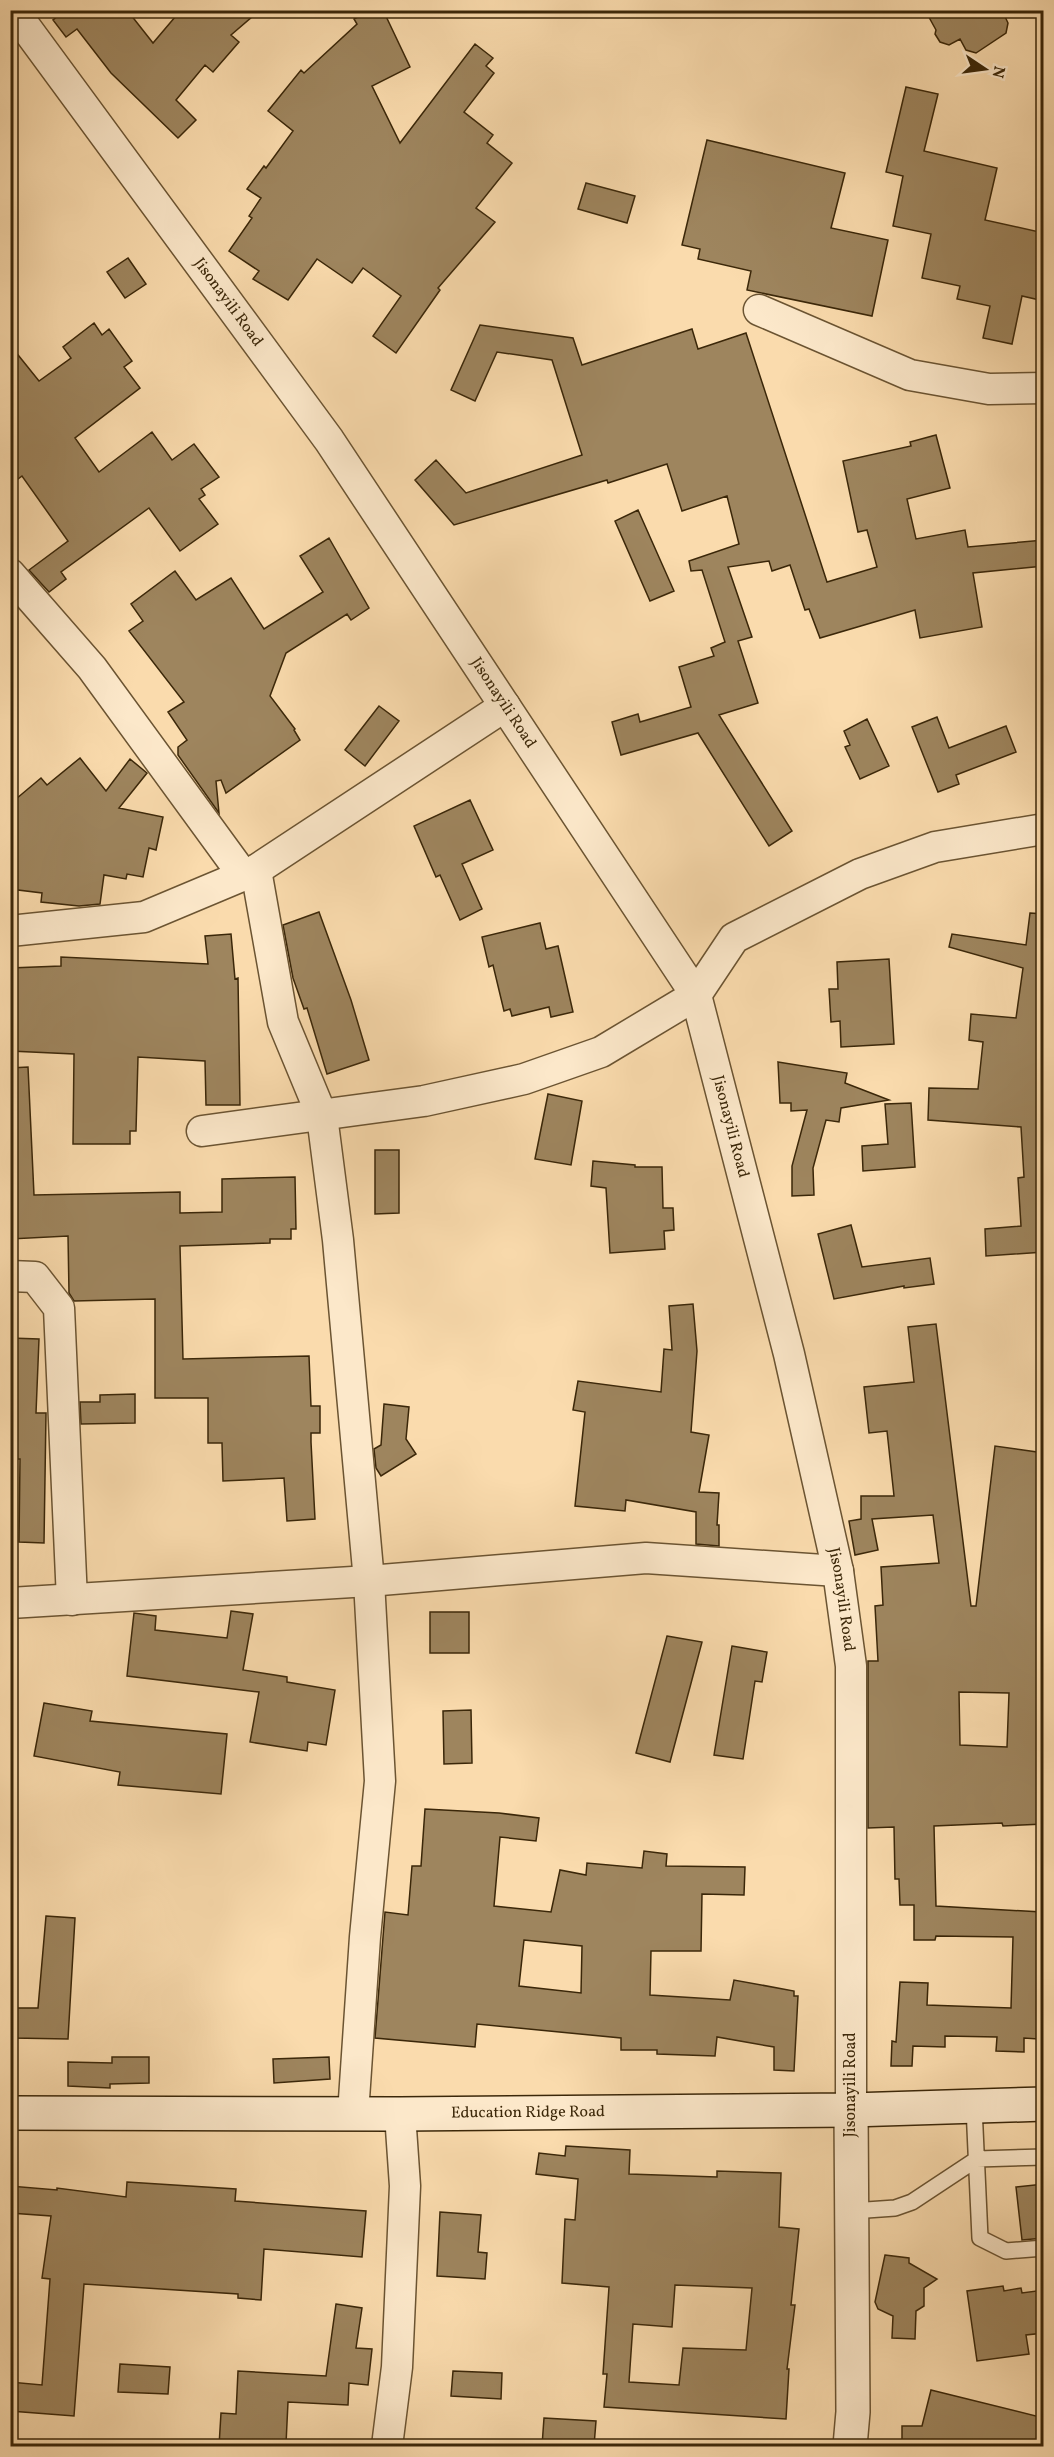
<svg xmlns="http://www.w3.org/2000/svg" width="1054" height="2457" font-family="Vollkorn,serif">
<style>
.building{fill:#9e855e;stroke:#3b2709;stroke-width:1.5;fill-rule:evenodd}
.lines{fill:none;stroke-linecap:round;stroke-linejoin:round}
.service-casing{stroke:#6b5432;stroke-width:18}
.minor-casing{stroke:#6b5432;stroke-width:33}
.tertiary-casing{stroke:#6b5432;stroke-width:36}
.secondary-casing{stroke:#3b2709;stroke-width:36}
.service{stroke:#fce8ca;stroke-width:15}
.minor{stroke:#fce8ca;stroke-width:30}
.tertiary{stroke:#fce8ca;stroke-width:33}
.secondary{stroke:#fce8ca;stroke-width:33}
.labels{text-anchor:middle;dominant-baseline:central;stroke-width:5;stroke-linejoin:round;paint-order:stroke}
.street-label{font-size:16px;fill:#3b2709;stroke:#fce8ca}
</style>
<rect width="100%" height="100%" fill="#fadbad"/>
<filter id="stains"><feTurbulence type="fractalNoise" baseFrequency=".00333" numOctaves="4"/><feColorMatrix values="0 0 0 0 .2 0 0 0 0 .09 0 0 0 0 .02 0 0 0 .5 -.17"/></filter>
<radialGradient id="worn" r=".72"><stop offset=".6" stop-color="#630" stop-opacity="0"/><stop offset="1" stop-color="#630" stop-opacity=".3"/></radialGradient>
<!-- building -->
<path class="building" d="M62,10H127L153,43L181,10H260L231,35L239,42L213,72L205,65L176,100L196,120L178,138L111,73L77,29L66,37L53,20L63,12Z
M371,10H383L410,67L372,86L400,143L475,44L493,58L486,66L494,73L464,112L493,135L487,143L512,163L476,208L495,222L438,288L440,290L396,353L373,336L401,296L363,268L352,283L317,259L288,300L253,279L259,271L229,251L252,218L249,216L261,198L247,189L264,166L266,168L293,131L268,111L301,70L304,73L357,24L354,19Z
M925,10H1002L1008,23L1006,33L976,53L966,50L960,39L949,45L940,42L935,34L936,30Z
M906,87L938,94L924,151L997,168L985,220L1044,233V301L1022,296L1012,344L983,338L990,306L957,299L960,286L922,278L931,234L893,226L903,176L886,172Z
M707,140L845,173L831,228L888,240L872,316L747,290L751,271L698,259L700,249L682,245Z
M586,183L635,196L627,223L578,209Z
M128,258L146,284L125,298L107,272Z
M94,323L102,335L109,329L132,361L124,367L140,388L75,438L99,472L152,432L172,460L194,444L219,477L201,489L205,495L199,499L218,524L180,551L149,508L61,572L66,579L49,592L29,570L68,541L22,476L10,485V345L39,381L71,358L63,347Z
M480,325L573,338L582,365L692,329L698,349L746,333L827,582L877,567L867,530L858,532L843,461L911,446L910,442L936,435L950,488L907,499L916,539L965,530L968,547L1044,540V566L973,573L982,627L920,638L915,610L820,638L809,609L805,610L790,565L772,571L769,561L728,567L752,637L738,641L758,703L719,715L792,831L769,846L698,733L621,755L612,722L638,714L640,722L691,707L679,667L714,656L711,648L725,642L702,570L691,571L689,561L739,544L727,496L682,511L667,464L608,483L607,480L454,525L415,480L436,460L466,493L582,455L552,360L497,352L475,401L451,390Z
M638,510L674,591L650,601L615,521Z
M329,538L369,608L351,620L347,614L286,653L270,696L295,729L294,730L300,740L226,793L221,780L216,781L219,813L178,755V747L187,740L168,712L184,702L129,631L143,621L131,604L175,571L196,600L231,578L264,629L323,592L300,556Z
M379,706L399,721L365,766L345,750Z
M937,717L949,748L1006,726L1016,752L956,775L959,784L938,792L912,727Z
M867,719L889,766L860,779L845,747L850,745L844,731Z
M80,758L106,791L130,759L147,773L119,808L163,817L156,850L149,848L143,877L127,874L126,879L104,875L100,904L79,906L41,902L42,893L10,889V804L41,778L47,785Z
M470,800L493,850L462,864L482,909L460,920L440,875L436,877L414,826Z
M319,912L351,1000L369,1060L327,1074L307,1008L304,1009L293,978L283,925Z
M1030,913L1044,914V1252L986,1256L985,1229L1021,1226L1018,1178L1024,1177L1021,1127L928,1120L929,1088L978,1089L983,1042L969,1040L971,1014L1016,1018L1023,968L949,947L952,934L1026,945Z
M540,923L546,949L558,946L573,1012L551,1017L549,1007L512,1016L510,1009L504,1011L493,965L489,967L482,937Z
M231,934L235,979L238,978L240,1105H206L205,1061L138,1057L136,1131H130V1144H73L74,1054L10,1051V968L61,966V957L208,964L205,936Z
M889,959L894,1044L841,1047L840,1021L831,1022L829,989H838L837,962Z
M778,1062L847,1073L845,1083L889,1100L841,1108L839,1122L826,1120L813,1168L814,1195L792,1196V1166L807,1110L791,1111V1103H780Z
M28,1067L34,1195L180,1192V1213L222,1212V1179L295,1177L296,1229H291V1239H270V1243L180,1246L183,1359L309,1356L311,1406H320V1433H311V1442L315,1519L287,1521L284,1478L223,1481L222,1443H208V1398H155V1299L74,1301L69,1293L68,1236L10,1239V1068Z
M548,1094L582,1101L571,1165L535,1159Z
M911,1103L915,1167L863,1171L862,1146L888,1144L885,1104Z
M375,1150H399V1213L375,1214Z
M593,1161L635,1165V1167H662L663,1208H673L674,1230L664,1231L665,1249L610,1253L606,1188L591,1186Z
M851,1225L862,1267L930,1258L934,1284L904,1288V1286L834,1299L818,1234Z
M693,1304L697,1351L691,1432L709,1435L699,1492L719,1493L717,1525H719V1546L696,1544V1512L626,1500L625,1511L575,1506L585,1412L573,1410L578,1381L661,1392L664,1349L672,1350L669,1306Z
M936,1324L971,1606H976L995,1446L1044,1453V1824L1003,1826L1002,1823L934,1826L936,1906L1042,1912L1038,2039L1024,2038V2052L996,2051L997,2037L945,2036V2047L913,2046L912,2066H891L892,2041L896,2042L900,1982L928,1983L927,2005L1011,2008L1013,1937L936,1936L935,1940H914V1905H900L899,1879H895L894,1827L868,1828V1661H878L875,1606L883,1605L881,1567L939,1563L933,1515L872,1519L878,1550L855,1555L849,1521L861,1519V1496H894L887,1431L869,1433L864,1387L914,1382L908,1327ZM959,1692L1009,1693L1007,1747L960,1745Z
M10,1338L39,1339L36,1413H46L44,1543L19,1542L20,1459H10Z
M135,1394V1423L81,1424L80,1402H100V1395Z
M384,1404L409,1407L406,1439L416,1454L381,1476L376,1468L374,1449L381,1445Z
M231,1611L253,1614L243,1670L287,1677V1682L335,1690L326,1745L308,1742L307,1751L250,1742L259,1692L127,1676L134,1613L156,1616L155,1630L227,1638Z
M430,1612H469V1653H430Z
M667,1636L702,1642L670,1762L636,1753Z
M732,1646L767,1652L762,1682L755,1681L743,1759L714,1755Z
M44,1703L92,1711L90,1721L227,1734L221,1794L118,1785L120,1772L34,1756Z
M471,1710L472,1763L444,1764L443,1711Z
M425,1809L499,1813L539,1818L536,1841L500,1837L494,1906L551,1912L560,1870L586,1875L587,1863L642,1868L644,1851L667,1854L666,1866L745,1867L744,1895L702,1894L701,1951H651L650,1995L730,2000L734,1980L794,1991V1996H798L794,2071L774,2070V2047L717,2037L715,2056L657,2054V2050H621V2038L477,2024L475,2047L375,2038L385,1912L408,1915L412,1866H421ZM524,1940L582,1946L581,1993L519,1986Z
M46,1916L75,1918L68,2039L13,2038L14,2008H38Z
M112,2057H149V2083L110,2084V2088L68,2086V2062L112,2063Z
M329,2057L330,2079L274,2083L273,2059Z
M566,2146L630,2150L629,2174L717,2177V2171L781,2173L779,2227L799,2229L791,2305H795L787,2369H789L786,2419L604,2407L607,2374H603L609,2287L562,2283L565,2219L575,2220L578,2179L536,2174L539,2153L565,2156ZM675,2285L752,2288L746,2350L683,2348L679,2385L629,2382L633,2324L672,2327Z
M127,2182L236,2189L235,2201L366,2211L362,2257L264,2249L261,2300L238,2298V2294L84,2284L74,2416L10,2411V2382L42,2385L50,2279L42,2278L51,2216L10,2213V2186L57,2190V2188L126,2197Z
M1044,2184V2238L1022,2240L1016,2187Z
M440,2212L481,2215L478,2252L487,2253L485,2279L437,2276Z
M885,2255L909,2258V2263L937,2279L924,2288V2306L916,2311L915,2339L892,2338L893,2316L878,2309L875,2302Z
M1003,2286L1004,2291L1021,2288L1022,2293L1044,2290V2333L1026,2335L1029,2354L977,2361L967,2291Z
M336,2304L362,2308L356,2348L372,2349L368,2385L349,2383L348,2405L288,2402L286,2444L253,2442V2446H219L221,2413L236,2414L238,2371L326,2376Z
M120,2364L170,2367L168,2394L118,2392Z
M453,2371L502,2373L501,2399L451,2396Z
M931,2390L1044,2418V2446L1017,2440L1016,2446H902V2426H922Z
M544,2418L596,2421L594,2446H542Z"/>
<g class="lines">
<defs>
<path id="service" d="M974,2107L980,2238L1006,2251L1044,2248
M852,2211L895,2208L912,2202L977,2159L1044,2157"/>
<g id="minor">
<path id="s1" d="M13,10L329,440L696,995L789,1354L838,1571L851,1666V2110"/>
<path d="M759,310L910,375L989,389L1044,388"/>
<path d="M10,574L92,668L243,875"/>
<path d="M256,870L283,1022L322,1116L338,1240L369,1581L380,1781L365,1937L353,2114"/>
<path d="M10,931L144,917L256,870L505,706"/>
<path d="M202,1131L424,1101L524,1079L601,1052L696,995L734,938L860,874L935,847L1044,829"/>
<path d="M10,1276L35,1277L59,1308L72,1600"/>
<path d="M10,1603L369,1581L646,1558L838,1571"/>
<path d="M387,2446L397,2367L405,2186L400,2114"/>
</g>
<path id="tertiary" d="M850,2446L853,2412L851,2110"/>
<g id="secondary">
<path id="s2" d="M10,2113L400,2114L851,2110L1044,2104"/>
</g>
</defs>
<!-- service casing -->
<use href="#service" class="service-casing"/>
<!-- minor casing -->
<use href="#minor" class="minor-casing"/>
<!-- tertiary casing -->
<use href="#tertiary" class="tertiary-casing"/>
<!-- secondary casing -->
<use href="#secondary" class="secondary-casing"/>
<!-- service -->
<use href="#service" class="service"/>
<!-- minor -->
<use href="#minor" class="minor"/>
<!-- tertiary -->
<use href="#tertiary" class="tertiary"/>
<!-- secondary -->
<use href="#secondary" class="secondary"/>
</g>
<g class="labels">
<!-- street labels -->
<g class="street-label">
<text stroke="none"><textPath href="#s1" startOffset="363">Jisonayili Road</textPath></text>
<text stroke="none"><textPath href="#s1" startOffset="849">Jisonayili Road</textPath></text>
<text stroke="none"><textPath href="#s1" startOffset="1335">Jisonayili Road</textPath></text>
<text stroke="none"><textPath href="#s1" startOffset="1821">Jisonayili Road</textPath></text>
<text transform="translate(851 2085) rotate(-90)">Jisonayili Road</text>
<text stroke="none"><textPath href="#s2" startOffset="518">Education Ridge Road</textPath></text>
</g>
</g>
<!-- margin -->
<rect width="1054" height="2457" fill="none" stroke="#fadbad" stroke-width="36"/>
<rect x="12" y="12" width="1030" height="2433" fill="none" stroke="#3b2709" stroke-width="3"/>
<rect x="18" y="18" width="1018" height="2421" fill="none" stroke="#3b2709" stroke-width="1.5"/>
<!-- north arrow -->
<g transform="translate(985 69) rotate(103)" stroke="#fce8ca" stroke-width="4.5" paint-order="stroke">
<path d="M0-4.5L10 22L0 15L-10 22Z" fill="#3b2709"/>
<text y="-9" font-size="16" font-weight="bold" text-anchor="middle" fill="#3b2709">N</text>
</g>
<rect width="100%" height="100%" filter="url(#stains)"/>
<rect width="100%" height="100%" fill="url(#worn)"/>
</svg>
